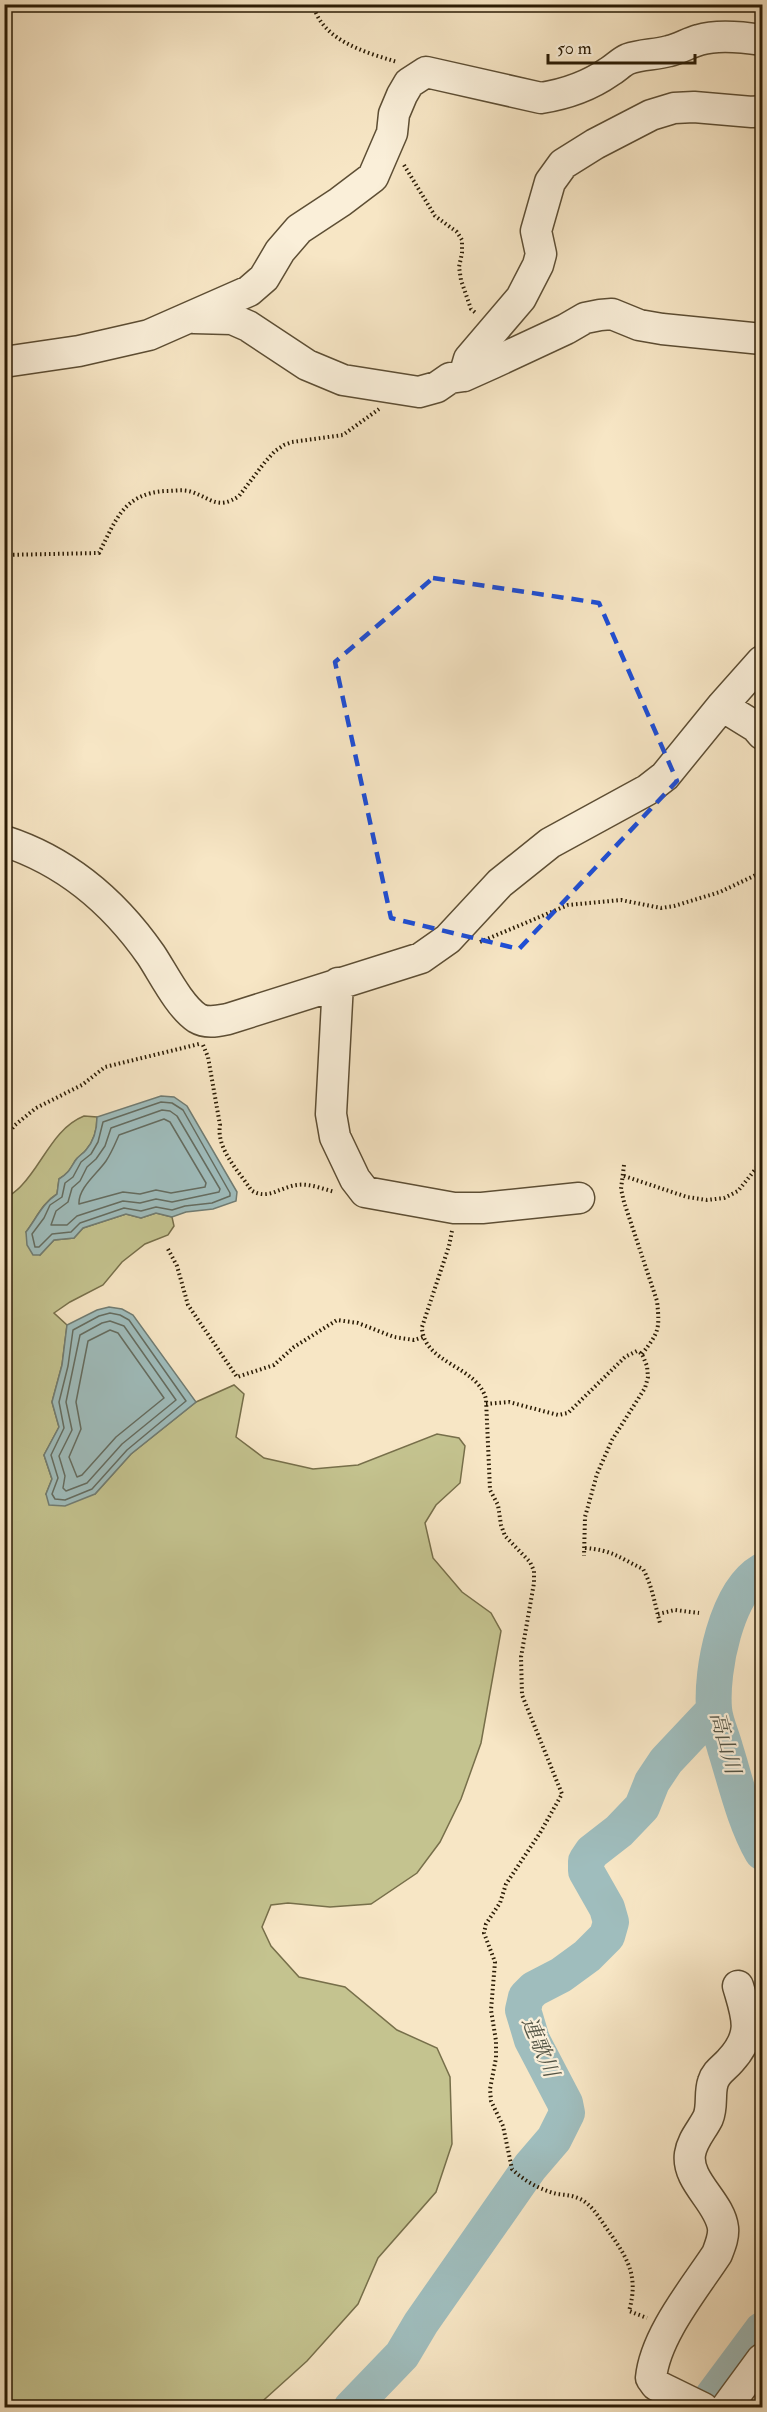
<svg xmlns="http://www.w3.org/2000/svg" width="767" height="2412" font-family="'IM FELL Double Pica','Noto Serif JP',serif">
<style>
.green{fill:#c4c38f;stroke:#776f4a;stroke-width:1.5}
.water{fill:#9fbdbd;stroke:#707c73;stroke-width:1.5}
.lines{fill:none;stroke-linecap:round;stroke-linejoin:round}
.shore{stroke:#646c60;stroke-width:1.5}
.river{stroke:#9fbdbd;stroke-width:36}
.minor-casing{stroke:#5d4e34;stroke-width:33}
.path{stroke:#2a1b04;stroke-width:4;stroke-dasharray:1.5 3;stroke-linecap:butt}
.minor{stroke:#faefd9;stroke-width:30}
.marked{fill:none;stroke:#1d4ed8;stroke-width:4.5;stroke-dasharray:12 8;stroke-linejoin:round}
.labels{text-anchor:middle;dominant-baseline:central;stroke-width:4.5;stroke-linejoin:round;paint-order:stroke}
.water-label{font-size:21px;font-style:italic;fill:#535445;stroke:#faefd9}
</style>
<rect width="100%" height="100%" fill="#f7e6c5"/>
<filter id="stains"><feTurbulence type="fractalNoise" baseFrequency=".00333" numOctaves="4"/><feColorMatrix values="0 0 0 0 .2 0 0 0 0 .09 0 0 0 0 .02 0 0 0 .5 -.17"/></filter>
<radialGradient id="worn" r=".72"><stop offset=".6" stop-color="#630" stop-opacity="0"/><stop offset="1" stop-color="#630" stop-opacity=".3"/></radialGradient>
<!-- green -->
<path class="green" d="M84,1116L97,1117C97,1129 94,1141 86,1150C83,1154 78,1156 75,1161C70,1169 68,1174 59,1179L57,1194C42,1203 36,1219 26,1232L40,1255L54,1240L74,1238L83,1228L126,1214L141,1218L156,1213L172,1217L174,1226L168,1235L145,1244L122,1262L103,1285L70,1302L54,1313L67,1325L62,1365L52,1402L59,1427L44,1455L52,1479L46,1494H95L131,1454L196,1402L234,1385L244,1394L236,1437L264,1458L313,1469L358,1465L437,1434L459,1438L465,1446L460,1483L436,1505L425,1523L433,1558L462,1592L491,1613L501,1631L481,1743L461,1799L440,1842L417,1873L371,1904L330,1907L288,1903L271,1905L262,1927L271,1946L299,1977L345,1987L397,2030L437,2048L450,2077L452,2144L436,2192L378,2258L358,2304L307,2361L256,2407H5L4,1200C10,1195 17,1191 22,1185C43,1163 54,1128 84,1116Z"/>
<!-- water -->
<path class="water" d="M161,1096L174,1097L187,1106L237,1192L236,1201L213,1209L186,1212L172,1217L156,1213L141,1218L126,1214L83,1228L74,1238L54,1240L40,1255H33L27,1245L26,1232C36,1219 43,1203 57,1194L59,1179C68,1174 70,1169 75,1161C78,1156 83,1154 86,1150C94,1141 97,1129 97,1117Z
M109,1307L122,1309L133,1315L196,1402L131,1454L95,1494L65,1506L49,1505L46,1494L52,1479L44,1455L59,1427L52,1402L62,1365L67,1325L97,1310Z"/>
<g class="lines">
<!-- shore -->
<path class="shore" d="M161,1102L172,1103L183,1110L230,1193V1196L212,1203L185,1206L172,1210L156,1207L141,1211L124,1208L80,1223L71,1232L52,1234L39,1247H35L32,1234L44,1218L50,1205L62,1197L65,1183L73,1177L81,1162L91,1154L98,1142L103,1122Z
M162,1110L170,1111L177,1116L220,1189L219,1192L172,1202L156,1199L140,1203L123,1201L77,1216L67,1225H51L56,1211L68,1202L72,1188L80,1181L87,1167L96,1159L105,1146L111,1128Z
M164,1119L170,1122L206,1183L205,1187L171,1193L156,1190L140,1194L123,1192L79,1204C78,1188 97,1174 106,1161C112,1152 115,1144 119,1135Z
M110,1313L120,1315L129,1320L186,1401L127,1450L92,1489L65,1500L55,1499L52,1494L58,1478L51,1455L64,1428L59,1402L68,1366L73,1330L99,1316Z
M110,1321L124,1326L176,1400L122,1444L87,1483L66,1491L63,1488L65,1476L59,1456L72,1430L66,1402L80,1335L102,1323Z
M110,1330L118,1333L164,1398L116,1437L82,1475L77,1477L69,1457L81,1429L76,1402L88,1341Z"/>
<!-- river -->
<path class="river" d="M762,1571C726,1592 711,1670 714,1709C715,1722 722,1736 725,1748C736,1783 744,1820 762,1852
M351,2408L402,2355L421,2323L530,2167L554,2139L567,2113L565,2103L532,2040L523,2010L526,1997L534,1989L561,1975L587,1956L607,1936L611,1922L607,1908L586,1871V1861L592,1852L619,1831L642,1807L652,1782L666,1761L714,1710
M704,2408L762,2330"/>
<defs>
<path id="minor" d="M194,318L232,319L248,326L307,365L343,380L419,392L437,387L450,378L464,376L493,363L566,329L585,318L600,315L612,314L639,325L662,329L762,339
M4,362L79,351L149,335L249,291L264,278L280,251L299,229L340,202L373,177L392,133L394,114L402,95L409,83L426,72L541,98C566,94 589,86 609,72C616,68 621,62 628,59C642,54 655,55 669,51C679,49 688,43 699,40C718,34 743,37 762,40
M464,376L469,359L521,298L538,265L541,254L536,231L550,182L563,164L595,144L651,115L674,108L694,107L752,112L762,111
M722,706L756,727L762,734
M4,841C66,861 114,902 151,955C163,973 179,1006 197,1018C207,1024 218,1021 228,1019L421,958L448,939L500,883L550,843L647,790L665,776L722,706L762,661
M338,983L331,1114L335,1137L355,1179L365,1192L454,1208H482L579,1198
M703,2408L656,2385L651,2378C655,2336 694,2289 717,2254C720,2246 724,2237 723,2228C720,2202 686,2181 690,2154C692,2140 702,2130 708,2118C713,2106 709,2094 713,2082C716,2072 724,2068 730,2061C755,2034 747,2017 738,1986
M726,2408L762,2359"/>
</defs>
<!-- minor casing -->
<use href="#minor" class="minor-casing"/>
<!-- path -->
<path class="path" d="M313,4C322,41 365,52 397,62
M404,165L435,216L457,232L462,240V253L459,267L461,280L471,309L477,314
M4,555L99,553C116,520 123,494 165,491C174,491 184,489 192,492C212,499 218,510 239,496L265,462L275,451L284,445L292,442L343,435L379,409
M762,867L758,874L762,890
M480,942L568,905L621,900L661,908L674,906L720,892L758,874
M203,1045L208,1057L220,1125C216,1149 239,1171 251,1190C267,1201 280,1187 297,1185C309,1183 323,1189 335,1192
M4,1139L15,1125L36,1108L82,1085L105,1067L199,1044
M624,1165L621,1189L624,1202L657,1301C660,1329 659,1332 642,1354
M624,1176L687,1197L707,1200L724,1198L738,1191L758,1166L759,1095L762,1077
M452,1231L449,1246L422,1327C423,1364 477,1365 486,1399L490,1490L498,1505L501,1525L505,1536L530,1562L534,1571V1583L521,1657L522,1695L562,1794L540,1833L506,1884L500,1903L486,1924L484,1933L495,1962L491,2010L496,2041V2058L490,2089L491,2101L503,2126L512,2169C524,2181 541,2190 557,2194C565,2195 572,2195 580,2199C591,2204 598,2216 605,2226C625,2255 640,2273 629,2311L647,2318
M168,1249L177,1266L188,1305L237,1377L274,1365L294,1347L337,1320L358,1323L394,1337L414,1340L423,1337
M486,1404L509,1402L558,1415L568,1413L625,1357L637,1351L642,1354L647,1366L648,1377L645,1388L612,1440L597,1474L585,1517L584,1556
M585,1548C612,1550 620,1558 643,1569C652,1585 655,1605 660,1623
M658,1614L675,1610L699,1613"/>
<!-- minor -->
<use href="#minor" class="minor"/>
</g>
<!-- marked area -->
<path class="marked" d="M433,578L599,603L677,781L519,949L391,918L335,662Z"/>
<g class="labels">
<!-- water labels -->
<g class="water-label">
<text transform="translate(725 1743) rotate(75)">高山川</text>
<text transform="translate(540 2047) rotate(67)">連歌川</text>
</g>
</g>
<!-- margin -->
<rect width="767" height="2412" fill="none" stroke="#f7e6c5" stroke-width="24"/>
<rect x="6" y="6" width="755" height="2400" fill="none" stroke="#2a1b04" stroke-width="3"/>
<rect x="12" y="12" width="743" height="2388" fill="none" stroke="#2a1b04" stroke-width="1.5"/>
<!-- scale -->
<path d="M548 54v9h147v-9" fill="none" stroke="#2a1b04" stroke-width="3"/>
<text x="557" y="54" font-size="18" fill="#2a1b04" stroke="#faefd9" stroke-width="4.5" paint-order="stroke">50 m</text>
<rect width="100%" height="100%" filter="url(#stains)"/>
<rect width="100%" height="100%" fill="url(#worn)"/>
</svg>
